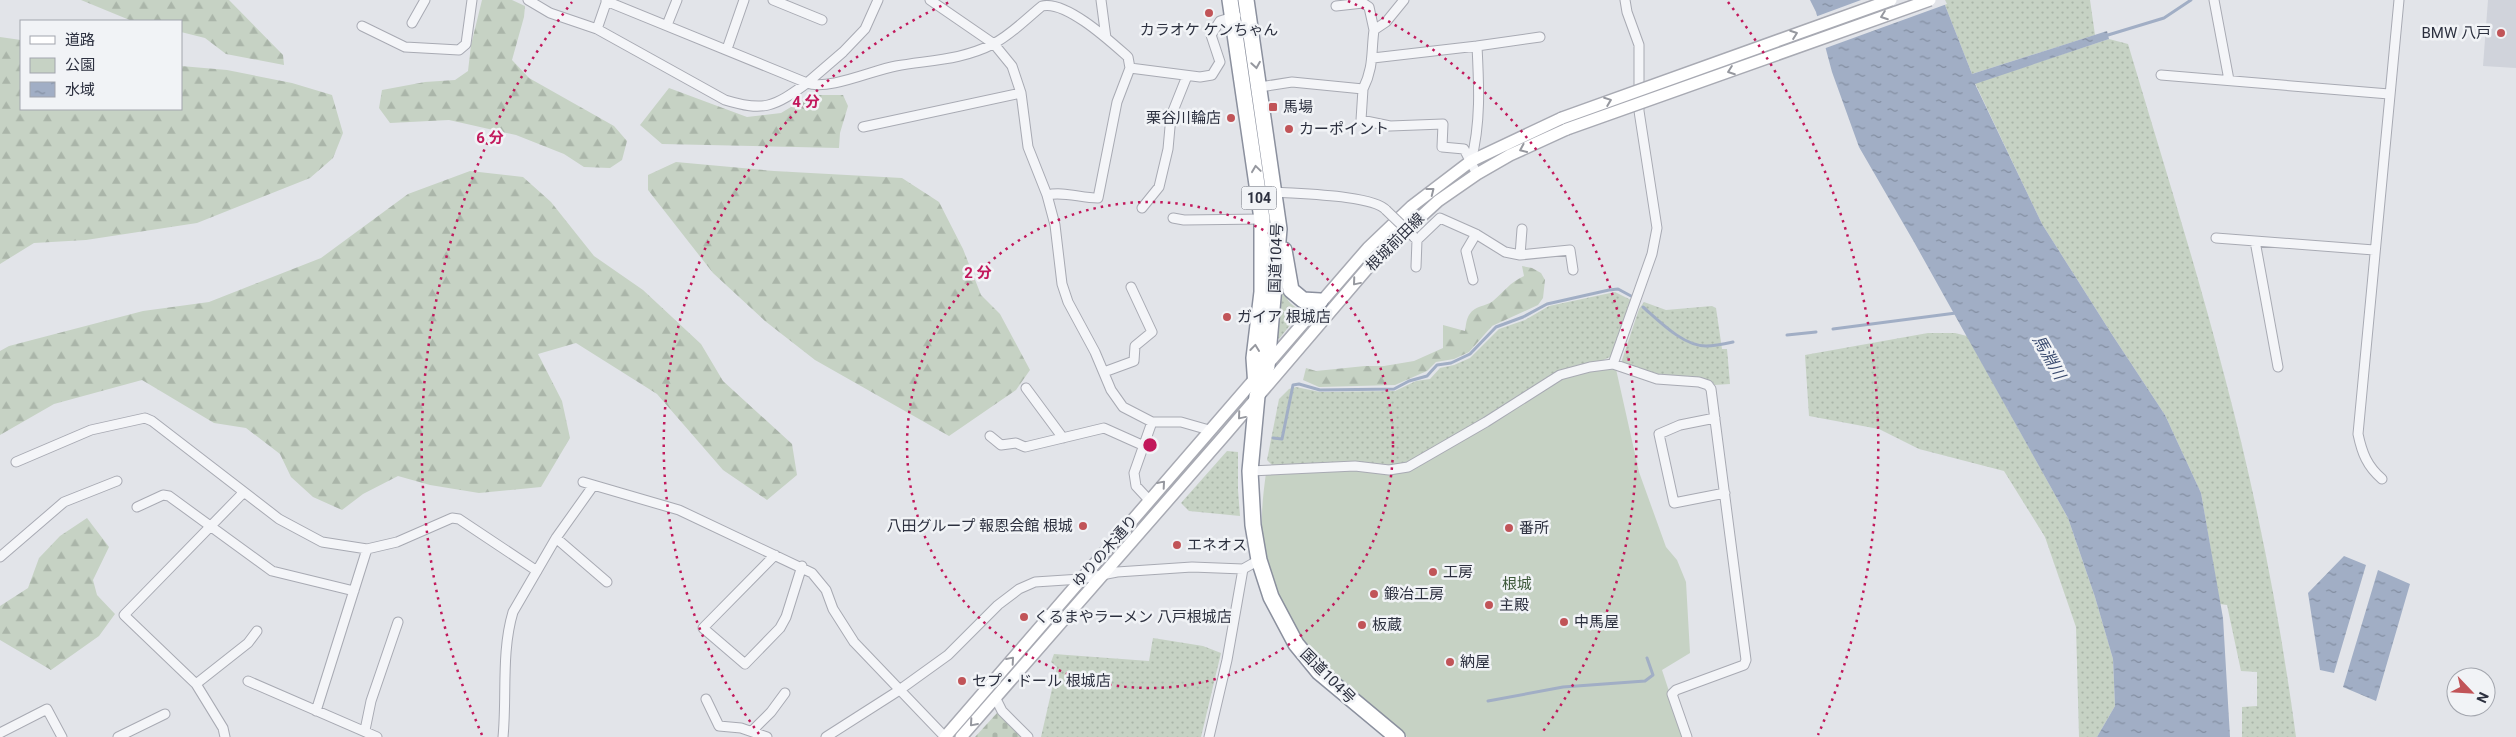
<svg xmlns="http://www.w3.org/2000/svg" width="2516" height="737" font-family="Roboto,'Noto Sans JP',sans-serif">
<style>
.built{fill:#d0d3db}
.grass{fill:url(#grass-dots)}
.forest{fill:url(#forest-firs)}
.cemetery{fill:url(#cemetery-stones)}
.green{fill:#c6d2c4}
.water{fill:url(#water-ripples)}
.pier{fill:#e2e4e9}
.lines{fill:none;stroke-linecap:round;stroke-linejoin:round}
.stream{stroke:#a1aec5;stroke-width:3}
.street-casing{stroke:#a8aab3;stroke-width:11}
.secondary-casing{stroke:#a8aab3;stroke-width:14}
.highway-casing{stroke:#8b909e;stroke-width:18}
.street{stroke:#f4f5f8;stroke-width:9}
.secondary{stroke:#fff;stroke-width:11}
.highway{stroke:#fff;stroke-width:15}
.street-bridge-casing{stroke:#a8aab3;stroke-width:11;stroke-linecap:butt}
.secondary-bridge-casing{stroke:#a8aab3;stroke-width:14;stroke-linecap:butt}
.street-bridge{stroke:#f4f5f8;stroke-width:9}
.secondary-bridge{stroke:#fff;stroke-width:11}
.oneway{stroke:#96989f}
.ring{fill:none;stroke:#c2185b;stroke-width:2.5;stroke-dasharray:2.5 5}
.poi-dot{fill:#c15458;stroke:#f1f3f6;stroke-width:2}
.labels{text-anchor:middle;dominant-baseline:central;stroke-width:5;stroke-linejoin:round;paint-order:stroke}
.shield{fill:#f1f3f6;stroke:#676a76;stroke-width:1}
.shield-label{font-size:14px;font-weight:bold;fill:#2c303f}
.poi-label{font-size:15px;fill:#2c303f;stroke:#f1f3f6;text-anchor:start}
.street-label{font-size:15px;fill:#2c303f;stroke:#f1f3f6}
.park-label{font-size:15px;fill:#3d593a;stroke:#f1f3f6}
.water-label{font-size:16px;font-style:italic;fill:#3a4b6f;stroke:#f1f3f6}
.centre{fill:#c2185b;stroke:#f1f3f6;stroke-width:2.5}
.ring-label{font-size:15px;text-anchor:middle;font-weight:bold;fill:#c2185b;stroke:#f1f3f6;stroke-width:5;stroke-linejoin:round;paint-order:stroke}
</style>
<defs>
<pattern id="grass-dots" width="8" height="8" patternUnits="userSpaceOnUse" patternTransform="scale(1.25)"><rect width="8" height="8" fill="#c6d2c4"/><path d="M2 2h.1M6 6h.1" fill="none" stroke="#aab5a9" stroke-width="1.8" stroke-linecap="round"/></pattern>
<pattern id="forest-firs" width="22" height="20" patternUnits="userSpaceOnUse" patternTransform="scale(1.25)"><rect width="22" height="20" fill="#c6d2c4"/><path d="M5 1l3.5 6h-7zM16 11l3.5 6h-7z" fill="#aab5a9"/></pattern>
<pattern id="cemetery-stones" width="16" height="16" patternUnits="userSpaceOnUse" patternTransform="scale(1.25)"><rect width="16" height="16" fill="#c6d2c4"/><path d="M2 7V4a2 2 0 0 1 4 0v3zM10 15v-3a2 2 0 0 1 4 0v3z" fill="#aab5a9"/></pattern>
<pattern id="water-ripples" width="26" height="14" patternUnits="userSpaceOnUse" patternTransform="scale(1.25)"><rect width="26" height="14" fill="#a1aec5"/><path d="M2 4q2-2 4 0t4 0M15 11q2-2 4 0t4 0" fill="none" stroke="#838ea1"/></pattern>
</defs>
<rect width="100%" height="100%" fill="#e2e4e9"/>
<!-- built -->
<path class="built" d="M2488,0H2516V68L2483,66Z"/>
<!-- grass -->
<path class="grass" d="M1943,0H2090L2095,35L1972,74Z
M2109,39L2128,44C2161,155 2196,266 2225,378C2256,495 2280,617 2296,737H2242V707L2257,706V672L2241,671L2227,605L2220,604L2201,493L2165,415L2111,333L2042,224L1975,83Z
M1282,292H1285C1287,302 1292,306 1302,310L1279,339L1276,337Z
M1615,292L1631,300L1620,339L1612,356L1502,408L1416,460L1404,464L1394,467L1273,466L1267,460L1279,399L1289,389L1296,387L1320,392L1395,391L1416,381L1430,379L1440,368L1454,365L1470,358L1499,329L1525,320L1549,306Z
M1644,302L1666,310L1712,306L1716,308L1722,349H1727L1730,384L1714,385L1713,382L1701,378L1656,376L1623,365L1622,360L1639,309Z
M1928,333H1955L1967,336L2068,518L2095,597L2113,659L2115,706L2097,737H2079L2076,627L2045,537L2004,471L1919,449L1879,429L1809,416L1805,355Z
M1227,451L1238,452V490L1240,516L1189,511L1181,503Z
M1153,638L1203,646L1221,653L1201,737H1041L1057,667L1051,662L1054,654L1149,661Z"/>
<!-- forest -->
<path class="forest" d="M81,0H229L283,55L284,65L226,54L205,38L181,32V21H132Z
M482,0H512L525,6L524,17L512,60L529,78L614,126L627,141L622,160L610,168L584,167L564,154L516,135L449,120L390,123L379,108L382,90L425,82L455,80L468,71L471,45Z
M0,37L21,40V109H181V66L227,70L292,83L332,95L343,133L333,158L310,178L197,223L86,240L34,243L0,264Z
M669,88L747,117L781,113L811,95H843L848,106L840,133L839,148L662,144L640,125Z
M676,162L774,171L902,178L939,202L963,249L981,295L1000,314L1030,370L1016,390L949,436L815,360L765,321L713,273L648,190V175Z
M470,171L523,177L551,202L594,256L643,290L701,344L723,381L792,444L797,475L767,500L723,470L657,394L576,343L538,354L562,401L570,438L541,487L479,493L430,485L398,476L363,494L342,510L313,497L291,477L280,454L246,428L214,423L142,380L54,404L0,435V351L9,346L143,311L209,302L321,258L408,194Z
M1522,266L1532,268L1541,273L1545,280L1543,298L1538,305L1492,326L1469,352L1454,359L1436,362L1427,371L1395,385L1319,387L1303,380L1306,368L1316,371L1365,366H1384L1414,361L1443,348V325L1465,331C1466,326 1466,320 1469,315C1475,305 1485,307 1493,301C1505,291 1509,283 1524,276Z
M87,518L109,547L93,580L97,595L115,614L99,636L51,670L0,640V606L28,588L39,558L60,536Z"/>
<!-- cemetery -->
<path class="cemetery" d="M997,713L1023,737H975Z"/>
<!-- green -->
<path class="green" d="M1605,369H1616L1639,472L1666,547L1677,560L1686,582L1690,653L1662,670L1684,737H1407C1388,715 1364,703 1342,685C1298,649 1260,576 1262,518C1262,503 1264,488 1266,473L1355,469L1394,472L1562,378Z"/>
<!-- water -->
<path class="water" d="M1810,0H1943L1972,74L2107,31L2109,39L1975,84L2042,224L2111,333L2165,415L2201,493L2223,618L2230,737H2097L2115,706L2113,659L2095,597L2068,518L1914,242L1859,147L1832,72L1816,12Z
M2344,556L2366,565L2334,673L2320,670L2308,593Z
M2378,570L2410,584L2376,701L2343,687Z"/>
<!-- pier -->
<path class="pier" d="M1861,0H1945L1947,4L1823,49L1815,17Z"/>
<g class="lines">
<!-- stream -->
<path class="stream" d="M2108,35L2164,18L2191,0
M1643,307C1659,321 1683,346 1706,346C1714,346 1724,344 1733,342
M1833,329L1956,313
M1787,335L1816,332
M1273,438L1282,439L1293,385L1299,384L1320,390L1394,389L1409,381L1427,376L1437,365L1451,363L1470,354L1496,327L1523,317L1547,304L1609,290L1618,289L1631,296
M1488,701L1563,687L1645,681L1653,675L1647,658"/>
<defs>
<path id="street" d="M528,0L550,13L597,29L725,100C764,112 774,107 807,83C828,91 873,70 896,66C930,60 962,60 993,44C1011,35 1027,18 1042,6C1066,0 1111,42 1128,57L1130,68L1117,102L1098,198C1081,198 1063,191 1047,195
M773,0L822,20
M930,0L994,44L1012,66L1021,93L1028,147L1047,195L1055,225L1062,284L1068,302L1095,352L1111,390L1123,407L1152,422H1181L1209,430
M1101,0L1106,38
M2214,0L2229,80
M606,1L807,83L843,52L865,29L878,0
M1336,6L1363,3L1369,7L1374,30
M412,23L425,0
M667,25L677,0
M362,26L405,47L459,50L466,44L472,0
M597,29L607,0
M1477,46L1540,37
M727,49L744,0
M1373,58L1477,46C1479,85 1481,123 1471,161
M1130,68L1200,77L1212,75L1220,62L1211,35L1220,21L1236,16
M2161,75L2389,94
M1260,87L1292,82L1363,89L1361,120L1390,126L1443,124L1442,147L1464,149L1477,174
M1363,89C1374,67 1371,52 1374,30L1386,22L1404,0
M863,127L1021,93
M1275,192C1298,194 1373,195 1386,210
M1142,208L1159,187L1168,149L1171,116L1187,76
M1173,218L1184,220L1262,219
M1414,237L1417,240L1440,218L1476,234L1505,252L1520,255L1570,250L1573,270
M2216,238L2374,250
M2255,241L2278,367
M1520,255L1522,229
M1416,267L1417,240
M1473,280L1466,251L1476,234
M1613,364L1652,254L1657,228L1639,111V45L1627,12L1625,0
M1104,372L1134,361L1135,346L1152,332L1131,287
M1026,388L1063,438
M1715,418L1680,425L1659,434L1674,503L1725,493
M990,436L1001,445L1016,443L1025,447L1104,428L1142,445
M16,462L91,430L145,418L152,421L279,519L322,542L367,549L397,542L452,518L459,519L537,571
M1250,471L1355,466L1389,470L1408,467L1486,422L1560,375L1590,367L1613,364L1657,379L1699,382L1708,385L1711,389L1746,660L1744,665L1676,690L1672,694L1687,737
M2382,479C2367,466 2362,453 2358,434L2399,0
M583,482L679,510L812,573L826,590L833,609L854,642L945,737
M1149,500L1136,486L1134,473L1152,422
M137,507L163,495L169,496L272,571L354,591
M556,538L607,582
M775,555L703,628L745,664L780,628L786,617L802,566
M0,557L64,502L117,481
M248,681L377,737
M196,684L248,643L257,631
M995,697L1002,711L1028,737
M706,699L719,726L741,728L767,737
M316,711L367,549
M365,730L371,701L398,622
M752,731L771,712L785,693
M0,733L47,709L62,737
M118,737L165,714
M225,737L223,728L196,684L124,615L243,493
M503,737C507,696 501,652 513,612L556,538L593,486
M826,737L898,691L948,655L998,605L1019,589L1035,582L1081,579L1117,572L1192,567L1243,569L1259,560
M1209,737L1227,660L1243,569"/>
<path id="secondary" d="M945,737L1368,248L1412,206L1471,161L1562,118
M961,737L1224,436L1378,256L1438,201L1477,174L1510,155L1567,129"/>
<path id="highway" d="M1230,0L1262,219V292L1254,358L1256,387
M1246,0L1279,229L1267,366L1257,396L1250,471L1253,525L1259,560L1271,597L1296,644L1319,672L1397,737
M1284,250L1291,290L1303,300L1320,301"/>
</defs>
<!-- street casing -->
<use href="#street" class="street-casing"/>
<!-- secondary casing -->
<use href="#secondary" class="secondary-casing"/>
<!-- highway casing -->
<use href="#highway" class="highway-casing"/>
<!-- street -->
<use href="#street" class="street"/>
<!-- secondary -->
<use href="#secondary" class="secondary"/>
<!-- highway -->
<use href="#highway" class="highway"/>
<defs>
<path id="street-bridge" d="M1386,210L1414,237"/>
<path id="secondary-bridge" d="M1562,118L1891,0
M1567,129L1930,0"/>
</defs>
<!-- street-bridge casing -->
<use href="#street-bridge" class="street-bridge-casing"/>
<!-- secondary-bridge casing -->
<use href="#secondary-bridge" class="secondary-bridge-casing"/>
<!-- street-bridge -->
<use href="#street-bridge" class="street-bridge"/>
<!-- secondary-bridge -->
<use href="#secondary-bridge" class="secondary-bridge"/>
</g>
<!-- one-way arrows -->
<defs><path id="oneway-chevron" d="M-2-3.5L2.5 0L-2 3.5" fill="none" stroke-width="1.6" stroke-linecap="round" stroke-linejoin="round" transform="scale(1.25)"/></defs>
<g class="oneway">
<use href="#oneway-chevron" transform="translate(1884 16) rotate(160)"/>
<use href="#oneway-chevron" transform="translate(1794 34) rotate(-20)"/>
<use href="#oneway-chevron" transform="translate(1256 65) rotate(81)"/>
<use href="#oneway-chevron" transform="translate(1731 71) rotate(160)"/>
<use href="#oneway-chevron" transform="translate(1608 101) rotate(-21)"/>
<use href="#oneway-chevron" transform="translate(1523 149) rotate(156)"/>
<use href="#oneway-chevron" transform="translate(1256 169) rotate(-98)"/>
<use href="#oneway-chevron" transform="translate(1431 191) rotate(-38)"/>
<use href="#oneway-chevron" transform="translate(1356 282) rotate(130)"/>
<use href="#oneway-chevron" transform="translate(1255 348) rotate(-83)"/>
<use href="#oneway-chevron" transform="translate(1241 416) rotate(130)"/>
<use href="#oneway-chevron" transform="translate(1162 484) rotate(-49)"/>
<use href="#oneway-chevron" transform="translate(1011 660) rotate(-49)"/>
<use href="#oneway-chevron" transform="translate(973 723) rotate(131)"/>
</g>
<!-- distance rings -->
<g class="ring">
<circle cx="1150" cy="445" r="243"/>
<path d="M759 734A486 486 0 0 1 952 1M1348 1A486 486 0 0 1 1541 734"/>
<path d="M482 735A728 728 0 0 1 572 2M1728 2A728 728 0 0 1 1818 735"/>
</g>
<!-- markers -->
<g class="poi-dot">
<circle cx="1209" cy="13" r="5"/>
<circle cx="2501" cy="33" r="5"/>
<rect x="1268" y="102" width="10" height="10" rx="2.5"/>
<circle cx="1231" cy="118" r="5"/>
<circle cx="1289" cy="129" r="5"/>
<circle cx="1227" cy="317" r="5"/>
<circle cx="1083" cy="526" r="5"/>
<circle cx="1509" cy="528" r="5"/>
<circle cx="1177" cy="545" r="5"/>
<circle cx="1433" cy="572" r="5"/>
<circle cx="1374" cy="594" r="5"/>
<circle cx="1489" cy="605" r="5"/>
<circle cx="1024" cy="617" r="5"/>
<circle cx="1564" cy="622" r="5"/>
<circle cx="1362" cy="625" r="5"/>
<circle cx="1450" cy="662" r="5"/>
<circle cx="962" cy="681" r="5"/>
</g>
<g class="labels">
<!-- shield labels -->
<rect class="shield" x="1241.5" y="186.5" width="35" height="23" rx="4"/>
<g class="shield-label">
<text x="1259" y="198">104</text>
</g>
<!-- poi labels -->
<g class="poi-label">
<text x="1209" y="30" text-anchor="middle">カラオケ ケンちゃん</text>
<text x="2491" y="33" text-anchor="end">BMW 八戸</text>
<text x="1283" y="107">馬場</text>
<text x="1221" y="118" text-anchor="end">栗谷川輪店</text>
<text x="1299" y="129">カーポイント</text>
<text x="1237" y="317">ガイア 根城店</text>
<text x="1073" y="526" text-anchor="end">八田グループ 報恩会館 根城</text>
<text x="1519" y="528">番所</text>
<text x="1187" y="545">エネオス</text>
<text x="1443" y="572">工房</text>
<text x="1384" y="594">鍛冶工房</text>
<text x="1499" y="605">主殿</text>
<text x="1034" y="617">くるまやラーメン 八戸根城店</text>
<text x="1574" y="622">中馬屋</text>
<text x="1372" y="625">板蔵</text>
<text x="1460" y="662">納屋</text>
<text x="972" y="681">セプ・ドール 根城店</text>
</g>
<!-- street labels -->
<g class="street-label">
<text transform="translate(1395 242) rotate(-45)">根城前田線</text>
<text transform="translate(1276 258) rotate(-88)">国道104号</text>
<text transform="translate(1105 551) rotate(-49)">ゆりの木通り</text>
<text transform="translate(1328 676) rotate(45)">国道104号</text>
</g>
<!-- park labels -->
<g class="park-label">
<text x="1517" y="584">根城</text>
</g>
<!-- water labels -->
<g class="water-label">
<text transform="translate(2049 357) rotate(60)">馬淵川</text>
</g>
</g>
<circle cx="1150" cy="445" r="8" class="centre"/>
<g class="ring-label">
<text x="806" y="107">4 分</text>
<text x="490" y="143">6 分</text>
<text x="978" y="278">2 分</text>
</g>
<!-- legend -->
<rect x="20" y="20" width="162" height="90" fill="#f1f3f6" stroke="#a2a5ad"/>
<rect x="30" y="36" width="25" height="8" fill="#ffffff" stroke="#a2a5ad"/>
<text x="65" y="45" font-size="15" fill="#2c303f">道路</text>
<rect x="30" y="58" width="25" height="15" fill="#c6d2c4" stroke="#a2a5ad"/>
<text x="65" y="70" font-size="15" fill="#2c303f">公園</text>
<rect x="30" y="82" width="25" height="15" fill="url(#water-ripples)" stroke="#a2a5ad"/>
<text x="65" y="95" font-size="15" fill="#2c303f">水域</text>
<!-- north arrow -->
<g transform="translate(2471 692) rotate(115)"><circle r="24" fill="#f1f3f6" stroke="#a2a5ad"/>
<path d="M0-4L9 19L0 12L-9 19Z" fill="#c15458"/>
<text y="-8" font-size="14" font-weight="bold" text-anchor="middle" fill="#2c303f">N</text>
</g>
</svg>
